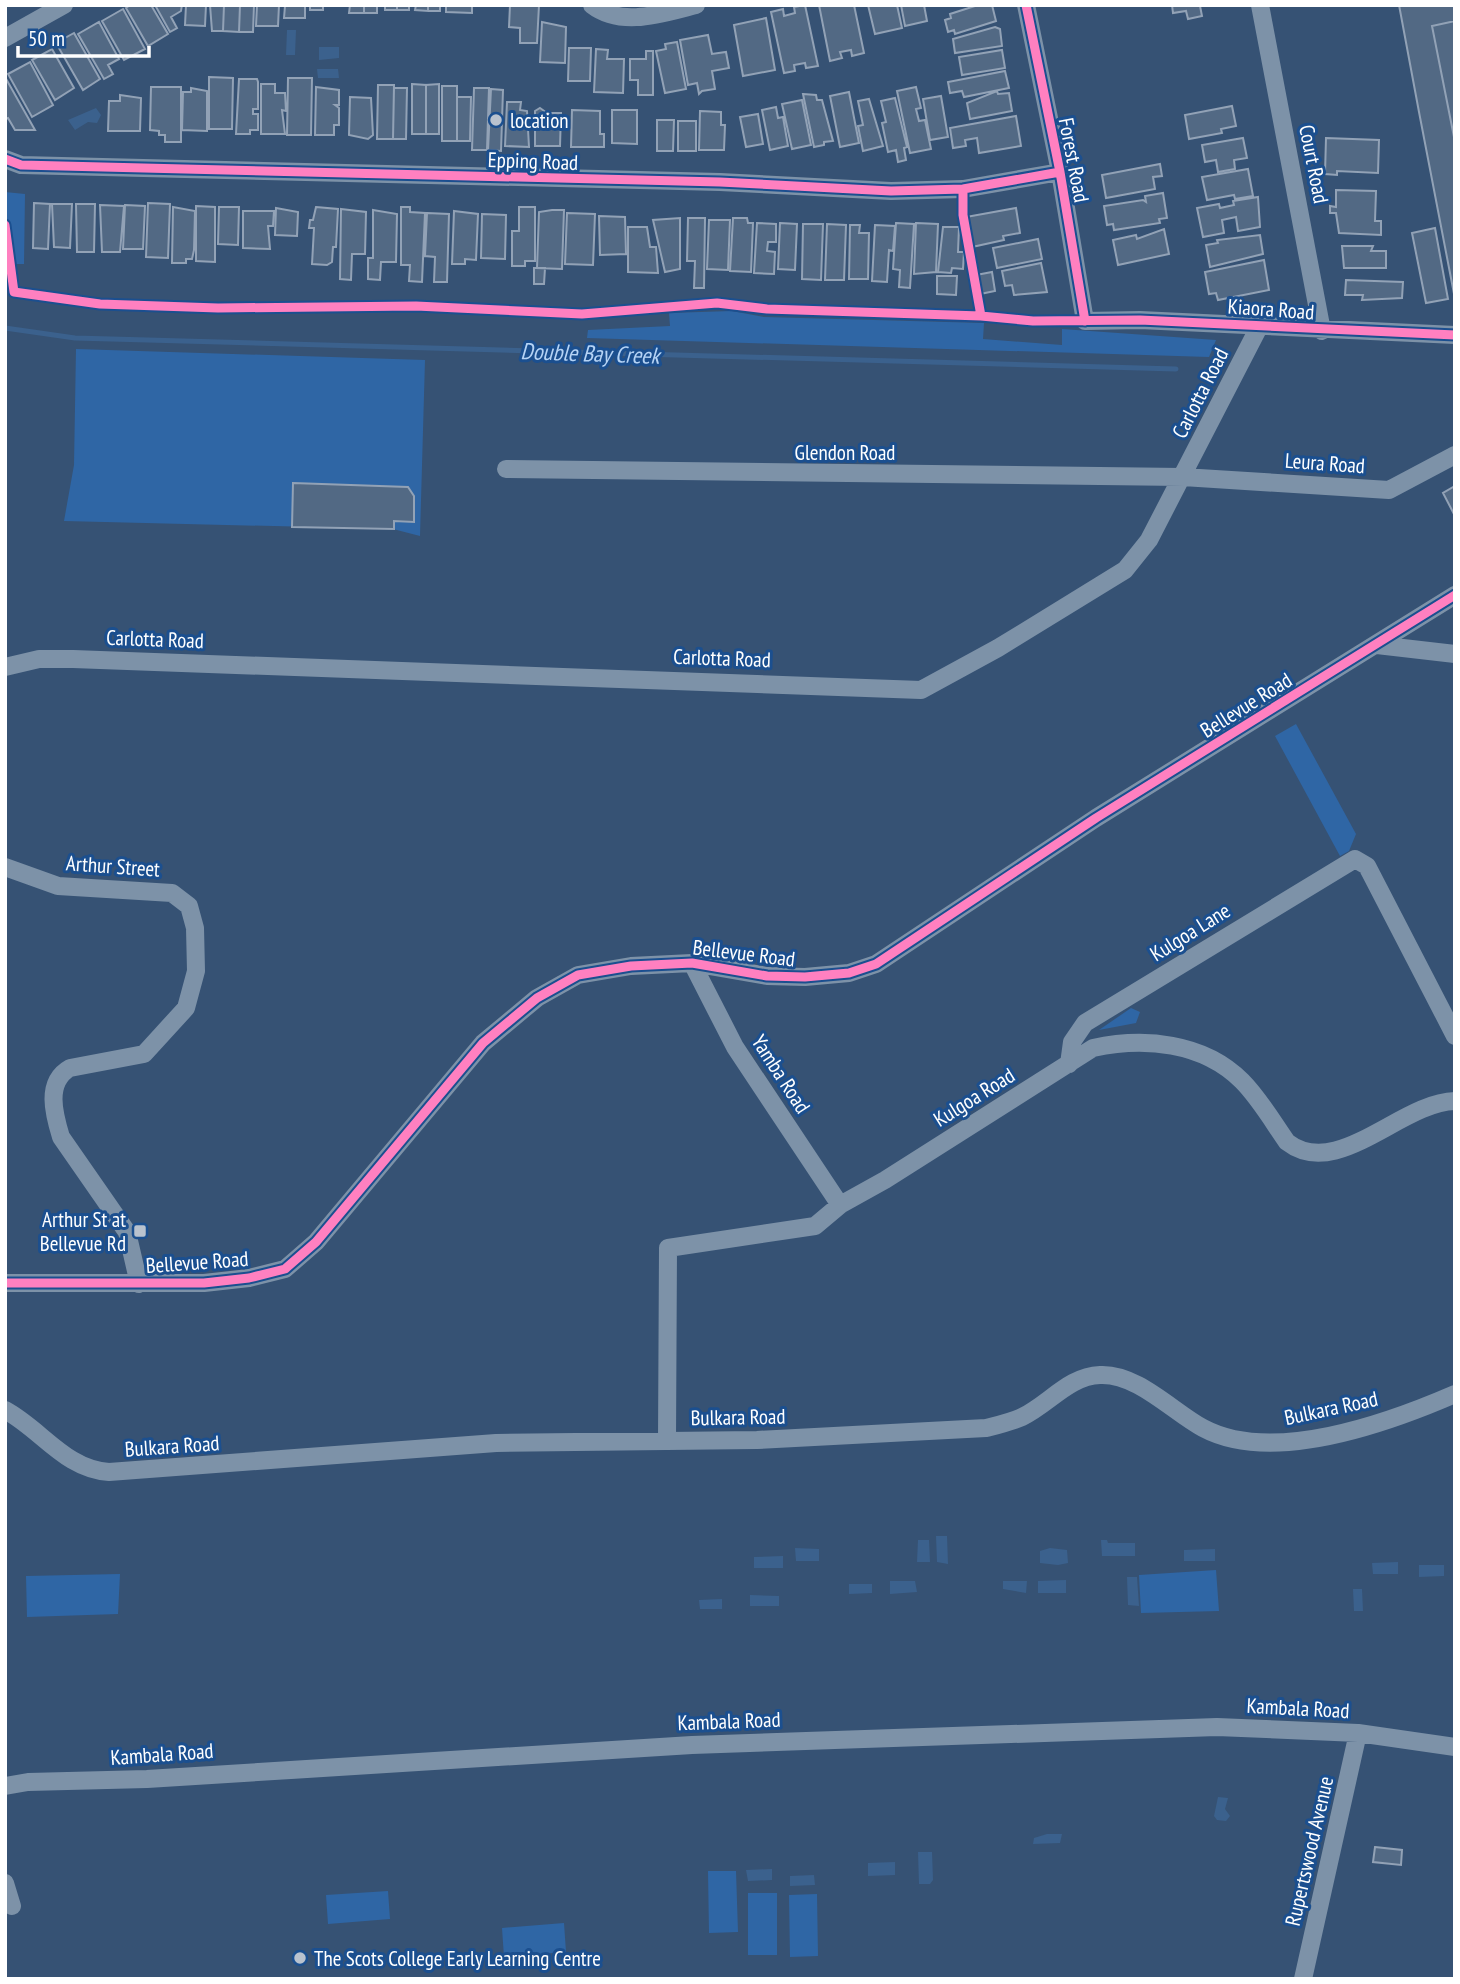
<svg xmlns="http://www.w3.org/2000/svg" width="1460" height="1984" font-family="'PT Sans Narrow',sans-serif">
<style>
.green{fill:#2f66a5}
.water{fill:#3b618d}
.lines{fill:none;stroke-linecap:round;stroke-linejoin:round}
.stream{stroke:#3b618d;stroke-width:5}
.building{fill:#526984;stroke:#92a2b6;stroke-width:2}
.minor{stroke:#7d92a8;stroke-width:18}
.cycleway-casing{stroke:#1b4f8f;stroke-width:13}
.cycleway{stroke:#ff80c0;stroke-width:9}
.poi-dot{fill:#b9c2ce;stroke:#1b4f8f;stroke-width:2.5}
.labels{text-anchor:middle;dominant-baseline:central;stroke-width:6;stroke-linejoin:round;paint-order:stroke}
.poi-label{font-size:21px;fill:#fff;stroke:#1b4f8f;text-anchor:start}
.street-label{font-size:21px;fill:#fff;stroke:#1b4f8f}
.water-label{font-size:23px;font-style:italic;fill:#b5d3f5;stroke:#1b4f8f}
</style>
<rect width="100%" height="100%" fill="#365274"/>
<!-- green -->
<path class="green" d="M5,192L25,194L24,264H5Z
M732,311L764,317L984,323L983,339L1062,345V329L1216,340L1209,357L587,338L588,330L670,326L669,313Z
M76,349L425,360L420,536L393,529L64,521L74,465Z
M1296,724L1356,834L1349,851L1340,856L1275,736Z
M1131,1008L1140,1012L1136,1023L1099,1030Z
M1216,1570L1219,1611L1141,1613L1139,1575Z
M120,1574L118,1614L27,1617L26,1576Z
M708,1871H736L738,1932L709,1933Z
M388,1891L390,1919L328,1924L326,1895Z
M748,1893H777V1955H748Z
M817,1894L818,1956L790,1957L789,1895Z
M564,1923L566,1952L504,1957L502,1928Z"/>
<!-- water -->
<path class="water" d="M287,30H296L295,55H286Z
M319,47H339V58L319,60Z
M317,69H338L339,78H318Z
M96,108L101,115L97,123L88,122L75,130L68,120Z
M936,1536H947L948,1564L937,1562Z
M918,1540H929L930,1562H917Z
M1101,1540H1107L1108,1543H1135V1556H1102Z
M795,1548L819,1549V1561H796Z
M1050,1548L1067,1550L1068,1563L1058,1565L1040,1563V1551Z
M1215,1549V1561H1184V1550Z
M783,1556V1568H754V1557Z
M1398,1562V1574H1373L1372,1563Z
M1419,1565H1444V1576L1419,1577Z
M1127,1577H1137L1139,1606L1128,1605Z
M1066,1580V1593H1038V1581Z
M890,1581H915L917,1592L890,1594Z
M1003,1581H1027L1026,1593L1003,1589Z
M849,1584H872V1593L849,1594Z
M1353,1589H1362L1363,1611H1354Z
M750,1595L779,1596V1606H750Z
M722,1599V1609H700L699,1600Z
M1218,1797L1228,1798L1225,1809L1230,1816L1226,1821L1217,1820L1214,1816Z
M1047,1834H1062L1060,1843L1033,1844L1034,1838Z
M918,1852H932L933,1880L930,1884H919Z
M895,1862V1875L868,1876V1863Z
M772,1869V1880L748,1881L746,1870Z
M814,1875L815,1885L790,1886V1876Z"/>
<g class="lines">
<!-- stream -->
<path class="stream" d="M5,328L75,338L1176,369"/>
</g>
<!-- building -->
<path class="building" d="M130,5H151L168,34L148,46L126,8Z
M155,5H182L181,11L171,17L177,28L170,32Z
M186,5H206L205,26L185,25Z
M210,5H224L223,31H212Z
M224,5H240L239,32L223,31Z
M240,5H254L253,32H239Z
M257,5H279L278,26H256Z
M305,5V18H284L285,6L282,5Z
M310,5H323V10H310Z
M350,5H364V13H349Z
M364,5H377V13H364Z
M385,5H397V10H385Z
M397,5H409V10H397Z
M416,5H428V11L415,10Z
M428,5H440V11H428Z
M446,5H472V13L446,12Z
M510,5H539L537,43H520V28L509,27Z
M805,5L818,66L806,68L805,63L794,65L795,71L784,73L771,12L783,9L784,16L795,13L794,7Z
M819,5H854L864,53L852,56L851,50L840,52L842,58L830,61Z
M868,5H897L902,28L875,34Z
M901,5H924L927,21L905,26Z
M978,5H992L996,21L955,34L954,30L948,32L945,20L951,18L950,14Z
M1172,5H1205L1200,6L1202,16L1188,19L1186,11L1173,13Z
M1399,5H1455V299L1419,112Z
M123,9L145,49L124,60L102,21Z
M766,18L775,70L743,76L734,25Z
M1455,21V142L1432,26Z
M99,22L119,59L108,65L113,74L104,79L78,34Z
M542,22L566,27L565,63L540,62Z
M995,27L1000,29L1002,46L955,53L953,39Z
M74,33L100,79L83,90L56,43Z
M708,35L712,54L726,52L729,68L712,71L715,89L702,91L699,94L697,83L688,85L680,40Z
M677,42L686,89L665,93L656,51L666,49L665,44Z
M569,48H591L590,81H568Z
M52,49L74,88L55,100L32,60Z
M596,49L608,50L607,59H624L623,93L594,92Z
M1002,50L1005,68L962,75L959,57Z
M646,51H653V95H638V80H630V59H646Z
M30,62L53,105L32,117L8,74Z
M1005,71L1009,88L964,97L962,91L950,93L948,82Z
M5,77L35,130H15L8,118L5,119Z
M209,77L233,78L232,129H209Z
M288,78H312L311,135H287Z
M239,79H257L258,82V109H253V114H258V130H250V134H236Z
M261,84H275V93H285L286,111L282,110L285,134H261Z
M412,84L426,85V134H412Z
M439,84V134H426V85Z
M378,85H394L393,139H377Z
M442,86H457V141H442Z
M151,87H181V142H165V135H159V131L150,130Z
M316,87L339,90V105H335L339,108V125H334V135H315Z
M916,87L921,108L916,109L919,121L925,120L931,149L910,153L897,91Z
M191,88L207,91V131L182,130L183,92H191Z
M394,88H407L406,139H393Z
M474,88H489L487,150H472Z
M491,89L503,90L501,151L488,150Z
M997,91L998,94L1009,93L1012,111L970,119L967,103Z
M849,92L859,143L840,147L830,96Z
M803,94L816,95L817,100H822L833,141L824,142V145L814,147Z
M120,95L141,98L140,131H108L109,101H120Z
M941,96L948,137L930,140L923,99Z
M350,97L371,98L373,135L368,139L349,135Z
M457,97H471L470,141H457Z
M895,98L907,147L904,148L906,160L898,162L896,150L888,152L882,123L886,122L881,101Z
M869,99L883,146L863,151L858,126L863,125L858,101Z
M802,100L811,145L792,149L782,104Z
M507,102H521L520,110L527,111L529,147L505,146Z
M1232,106L1236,126L1221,129L1222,133L1189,139L1185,115Z
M776,107L778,118L783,117L788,146L770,150L762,110Z
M540,108L547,113H561L560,146H535V111Z
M572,110L600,111V134H604V147H571Z
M612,110H637V144L612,143Z
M700,111L721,112V125H725L724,150H699Z
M758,114L763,144L746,147L740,117Z
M1016,116L1021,146L979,153L977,138L965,140L966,146L953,148L950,128Z
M657,120H674L673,151H657Z
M678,121H696V151H678Z
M1243,138L1247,158L1234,160L1235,169L1218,172L1216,160L1205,162L1202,145Z
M1326,138L1379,140L1378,173L1337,171V175L1325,174Z
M1160,164L1162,176L1153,177L1155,189L1106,198L1102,175Z
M1248,169L1253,196L1235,199L1234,195L1207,200L1202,177Z
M1336,190L1376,191L1375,221H1381V235L1339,233L1336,213H1330V206L1336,207Z
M1163,193L1167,218L1159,219L1160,223L1114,230L1113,224L1107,225L1104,206L1143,200L1146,202L1145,196Z
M1258,197L1260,227L1238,231L1236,217L1222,220L1224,233L1203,237L1197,208L1219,204L1220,208L1234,205L1233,201Z
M34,203L50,204L48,249L33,248Z
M148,203L170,204L168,258L146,257Z
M52,204H72L70,248L54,247Z
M76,204H95L94,252H77Z
M100,205L124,206L120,252H102Z
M125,205L145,206L143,249H123Z
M196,206L215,207V262L196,261Z
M173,207L195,211L194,250L192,259H186V263H172Z
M219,207H239L238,245L218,244Z
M316,207L338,209L336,247H333L332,262L327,265L312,264L314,228H309L310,220H313Z
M401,207H410V212L425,213L422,282L409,281L410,265H401Z
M519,207H535V261H525V266H512V231H519Z
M276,208L298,212L297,236L275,235Z
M1016,208L1020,233L1003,236L1004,240L972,247L966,217Z
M341,209L366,212L365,254H352L351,280L340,279Z
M373,210L397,214L396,262H381L380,280L368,279V258H373Z
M552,210H564L562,269L537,268L539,212Z
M243,211H274L273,226H268L270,249L243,248Z
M454,211L478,214L476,260L465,259V264H452Z
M427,213L449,214L447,282H434L435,257L425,256Z
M567,213L595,214L593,265L565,264Z
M482,214L506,215L505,259L481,258Z
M599,216L625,217L626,254L600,255Z
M680,218V269L665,272L653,220Z
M688,218H705L704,288H694L695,261H687Z
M733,218H747L748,223H753L751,272L730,271Z
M709,220H730L728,270L707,269Z
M757,223L776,224V242H768L767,251L775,252L774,274L754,273Z
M780,223L797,224L795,270L778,269Z
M896,223L914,224L910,288L899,287L900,270L893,269Z
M916,223L938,224L936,272L914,274Z
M803,224H823L821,280L802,279Z
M827,224L846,225L844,280H825Z
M850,225H860L859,233H869L868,279H849Z
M875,225L895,226L893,251L889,250L887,282L872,281Z
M628,227H647L650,247H656L658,273L628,272Z
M943,227H959L958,252H964L963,269L952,268L951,273L938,272Z
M1435,228L1448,299L1426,303L1412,233Z
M1164,229L1169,254L1118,265L1113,240L1136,235L1137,239Z
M1260,235L1263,254L1210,267L1206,245L1218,243L1217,240Z
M1038,239L1042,259L997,268L993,248Z
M1342,246H1373L1371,251H1386V268H1344Z
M1264,260L1269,290L1218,300L1216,293L1209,294L1205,272Z
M1041,263L1047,292L1014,295L1012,285L1005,286L1002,271Z
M534,268H545L544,284H534Z
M992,272L995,291L980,294L976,275Z
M937,276H957L956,295L937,294Z
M1346,280L1403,282L1402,298L1362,300L1363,295H1345Z
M293,483L408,487L414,496V522L394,521V529L292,527Z
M1455,486V516L1443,493Z
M1375,1847L1402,1850L1401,1865L1373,1862Z"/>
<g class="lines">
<!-- minor -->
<path class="minor" d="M592,5C622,28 663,13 696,5
M1026,5L1060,172L1085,321L1140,320L1455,335
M1260,5L1322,331
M5,38L64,5
M5,159L21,165L720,182L891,191L963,189L1060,172
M506,469L1183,477L1389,490L1455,455
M1377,645L1455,654
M5,667L39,659H73L921,690L998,648L1125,570L1149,540L1260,325
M5,867L58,886L172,893L189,906L195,928L196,971L186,1008L144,1054L70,1068C45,1082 54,1114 61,1137L127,1232L139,1284
M692,963L735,1047L840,1205
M1069,1064L1072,1042L1085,1023L1355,859L1367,866L1455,1036
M5,1283H204L249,1278L285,1269L316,1242L483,1043L537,998L578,975L631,966L692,963L767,976L805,977L849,973L876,964L1096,818L1455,595
M5,1410C42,1430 65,1469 109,1472L496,1443L757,1440L986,1428C998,1425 1011,1422 1022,1417C1049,1404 1069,1376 1100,1375C1137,1373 1173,1412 1203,1428C1272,1465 1388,1423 1455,1394
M667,1441L668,1248L815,1226L840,1205L885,1180L1093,1048C1144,1037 1203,1042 1242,1081C1259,1098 1273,1122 1287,1142C1337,1181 1401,1102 1455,1101
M5,1786L28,1782L147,1779L692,1745L1217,1727L1358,1733L1455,1747
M5,1883L12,1906
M1303,1979L1358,1733"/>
<defs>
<path id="cycleway" d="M1026,5L1060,172L1085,321
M5,159L21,165L720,182L891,191L963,189L1060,172
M963,189V215L981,316
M5,225L14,292L100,304L218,308L416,306L582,314L717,303L767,309L981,316L1033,321L1140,320L1455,335
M5,1283H204L249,1278L285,1269L316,1242L483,1043L537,998L578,975L631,966L692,963L767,976L805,977L849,973L876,964L1096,818L1455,595"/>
</defs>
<!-- cycleway casing -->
<use href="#cycleway" class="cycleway-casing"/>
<!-- cycleway -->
<use href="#cycleway" class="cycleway"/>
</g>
<!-- markers -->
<g class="poi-dot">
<circle cx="496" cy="120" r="7"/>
<rect x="133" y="1224" width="14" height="14" rx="3.5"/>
<circle cx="300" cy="1958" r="7"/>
</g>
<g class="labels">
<!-- poi labels -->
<g class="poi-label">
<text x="510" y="120">location</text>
<text x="126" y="1219" text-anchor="end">Arthur St at<tspan x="126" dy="24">Bellevue Rd</tspan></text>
<text x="314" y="1958">The Scots College Early Learning Centre</text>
</g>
<!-- street labels -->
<g class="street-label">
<text transform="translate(1074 160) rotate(79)">Forest Road</text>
<text transform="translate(533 161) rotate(2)">Epping Road</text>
<text transform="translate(1314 164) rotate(79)">Court Road</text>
<text transform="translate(1271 309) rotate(4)">Kiaora Road</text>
<text transform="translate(1200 393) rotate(-63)">Carlotta Road</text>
<text x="845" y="452">Glendon Road</text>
<text transform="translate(1325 463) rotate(4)">Leura Road</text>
<text transform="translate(155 639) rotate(2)">Carlotta Road</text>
<text transform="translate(722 658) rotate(2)">Carlotta Road</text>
<text transform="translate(1246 705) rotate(-32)">Bellevue Road</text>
<text transform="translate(113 866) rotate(4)">Arthur Street</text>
<text transform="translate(1190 932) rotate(-32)">Kulgoa Lane</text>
<text transform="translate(744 953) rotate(7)">Bellevue Road</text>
<text transform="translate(781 1074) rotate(57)">Yamba Road</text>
<text transform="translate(974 1097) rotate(-32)">Kulgoa Road</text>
<text transform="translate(197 1262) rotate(-4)">Bellevue Road</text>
<text transform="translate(1331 1408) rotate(-12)">Bulkara Road</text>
<text transform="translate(738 1417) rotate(-1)">Bulkara Road</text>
<text transform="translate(172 1446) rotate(-4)">Bulkara Road</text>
<text transform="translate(1298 1708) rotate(3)">Kambala Road</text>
<text transform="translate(729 1721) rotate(-2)">Kambala Road</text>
<text transform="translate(162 1754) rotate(-4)">Kambala Road</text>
<text transform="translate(1309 1851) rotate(-77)">Rupertswood Avenue</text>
</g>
<!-- water labels -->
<g class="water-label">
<text transform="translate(590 353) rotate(2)">Double Bay Creek</text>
</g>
</g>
<!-- border -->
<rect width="1460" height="1984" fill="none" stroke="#ffffff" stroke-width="14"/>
<!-- scale -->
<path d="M18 46v10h131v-10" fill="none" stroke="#ffffff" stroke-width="3.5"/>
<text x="28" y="46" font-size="21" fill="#ffffff" stroke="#1b4f8f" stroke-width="5" paint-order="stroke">50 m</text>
</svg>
